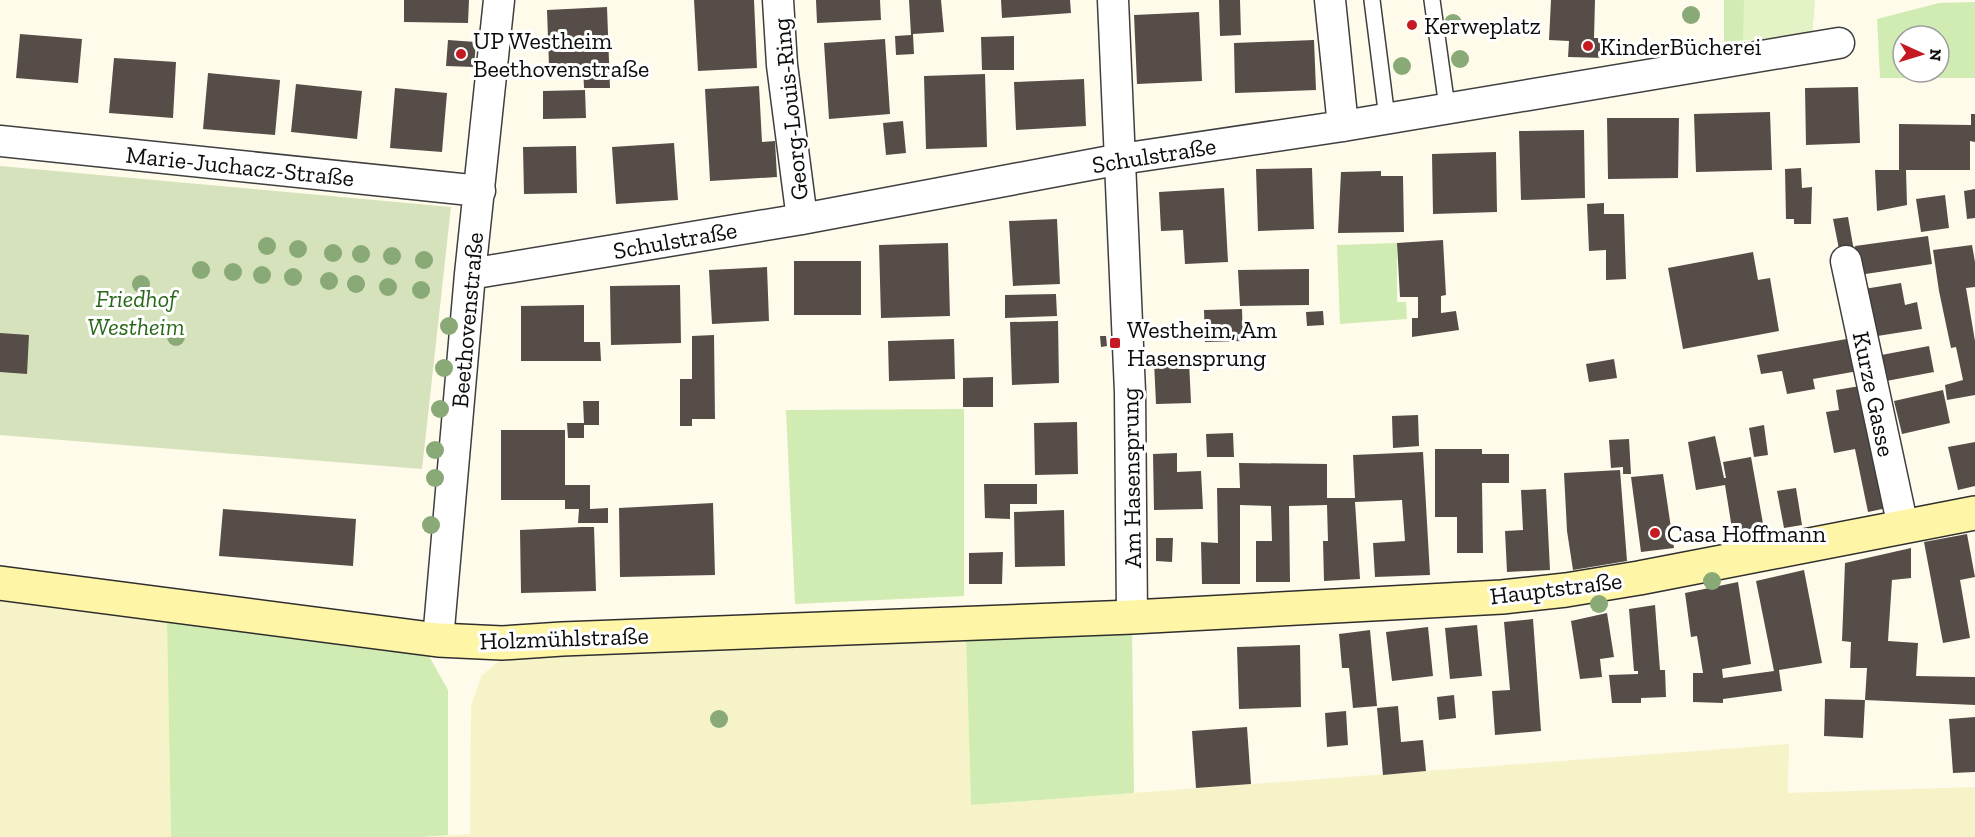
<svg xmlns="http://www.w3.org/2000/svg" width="1975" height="837" font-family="'Zilla Slab',serif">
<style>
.farmland{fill:#f7f3c9}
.green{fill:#d0ecb2;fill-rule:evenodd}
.cemetery{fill:#d6e2bb}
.pitch{fill:#e3f3c5}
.building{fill:#564d48}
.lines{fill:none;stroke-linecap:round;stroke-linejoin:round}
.service-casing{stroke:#3f3f3f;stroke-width:18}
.minor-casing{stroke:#3f3f3f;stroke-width:33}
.secondary-casing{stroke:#2e2e2e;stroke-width:36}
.service{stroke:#fff;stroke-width:15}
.minor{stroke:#fff;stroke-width:30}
.secondary{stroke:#fff5a6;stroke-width:33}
.tree{fill:#89aa77}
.poi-dot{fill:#c61a22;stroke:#fff;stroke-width:2}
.labels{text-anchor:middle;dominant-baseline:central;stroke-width:6;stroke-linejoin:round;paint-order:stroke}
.poi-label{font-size:24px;fill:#0c0c0c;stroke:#fff;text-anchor:start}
.street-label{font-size:24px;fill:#0c0c0c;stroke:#fff}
.park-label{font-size:24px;font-style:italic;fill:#296818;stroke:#fff}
</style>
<rect width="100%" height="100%" fill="#fffbeb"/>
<!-- farmland -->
<path class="farmland" d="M0,596L167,620L171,837H0Z
M966,635L971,805L1789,744L1788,793L1975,787V837H423L470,834L471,705L482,675L503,658Z"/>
<!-- green -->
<path class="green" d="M1724,0H1815L1812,34L1724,42Z
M1975,2V78H1880L1877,19L1939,3ZM1903,36H1939V72H1903Z
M1397,243V302H1406L1407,319L1340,324L1337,245Z
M964,409V596L795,604L786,410Z
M167,620L428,654L448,690V835L423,837H171Z
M1132,627L1134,793L971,805L966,636Z"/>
<!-- cemetery -->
<path class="cemetery" d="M0,166L451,207L422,469L0,435Z"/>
<!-- pitch -->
<path class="pitch" d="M1744,0H1815L1812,34L1743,40Z"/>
<!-- building -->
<path class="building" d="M404,0H469L468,23L404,22Z
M694,0H754L757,68L698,71Z
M816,0H880L881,20L817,23Z
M909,0H941L944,32L913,34L914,54L896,55L895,36L911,35Z
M1001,0H1070L1071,13L1002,18Z
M1219,0H1240L1241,35L1220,36Z
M1551,0H1595L1594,38H1607L1606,58L1568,57L1569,41L1549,40Z
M607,7L610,88H584L583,65L549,66L547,10Z
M1199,12L1202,81L1137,84L1134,15Z
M20,34L82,39L78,83L16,78Z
M1014,36V70H982L981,37Z
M885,39L890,114L829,119L824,43Z
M448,40L476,42L474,67L446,66Z
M1314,40L1316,90L1235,93L1234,43Z
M114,58L176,62L173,118L109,113Z
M208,73L280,80L275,135L203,129Z
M985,74L987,147L926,149L924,76Z
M1084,79L1086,126L1016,130L1014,82Z
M296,84L362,91L357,139L291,132Z
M759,86L762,142L775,141L777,177L710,181L705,89Z
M1858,87L1860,143L1806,145L1805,88Z
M395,88L447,93L442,152L390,148Z
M585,90L586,118L543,119V91Z
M1770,112L1772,170L1696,172L1694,114Z
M1971,114H1975V142L1970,141V170H1906L1907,205L1877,211L1875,170H1899V124L1971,125Z
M1607,118H1679L1678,178L1608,179Z
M903,121L906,153L886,155L883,123Z
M1584,130L1585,198L1521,200L1519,131Z
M674,143L678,200L616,204L612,147Z
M576,146L577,193L524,194L523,147Z
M1496,152L1497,212L1433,214L1432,154Z
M1312,168L1314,229L1258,231L1256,169Z
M1801,168L1802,188L1812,187L1811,224H1794V219H1786L1785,169Z
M1381,171V176H1403L1404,232L1338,233L1341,172Z
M1224,188L1228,262L1185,264L1183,230L1161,231L1159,192Z
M1975,189V218L1967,219L1964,191Z
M1945,195L1949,228L1921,232L1916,199Z
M1604,203V214H1624L1626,279L1606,280V250L1589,251L1587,204Z
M1848,217L1854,251L1840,254L1833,219Z
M1057,219L1060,284L1013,286L1009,221Z
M1928,236L1932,264L1859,275L1855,246Z
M1443,240L1446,295L1441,296V313L1456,311L1459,330L1412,337V318H1418V297H1400L1397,243Z
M948,243L950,316L881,318L879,245Z
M1972,245L1975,262V287L1966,288L1975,341V395L1947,400L1945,385L1963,380L1956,347L1951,348L1939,291L1933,250Z
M1753,252L1758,280L1770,278L1779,331L1683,349L1668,268Z
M794,261H861V315H794Z
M767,267L769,321L712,324L709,270Z
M1309,269V305L1240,306L1238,270Z
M1901,283L1905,305L1917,302L1922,329L1871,337L1864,289Z
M680,285L681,343L611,345L610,286Z
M1056,294L1057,316L1005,318V295Z
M584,305V342H600L601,361H521V306Z
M1242,309L1243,341L1205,342L1204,310Z
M1323,311L1324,325L1307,326L1306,312Z
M1058,321L1059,383L1012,385L1010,322Z
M0,333L29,335L27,374L0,372Z
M714,335L715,419H692V426H680V379H692V336Z
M1100,336H1106L1107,346L1101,347Z
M1852,338L1858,371L1813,379L1815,389L1787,394L1782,371L1761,374L1757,355Z
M954,339L955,379L889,381L888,341Z
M1929,346L1934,372L1881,382L1876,356Z
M1614,359L1617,378L1589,382L1586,364Z
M1189,361L1191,403L1156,404L1154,362Z
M993,377V407H963V378Z
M1866,385L1892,507L1868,512L1855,449L1834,453L1826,412L1839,410L1836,390Z
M1943,390L1950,423L1902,434L1894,401Z
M583,401H599V425H584V438H568L567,423H584Z
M1418,415L1419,446L1393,448L1392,416Z
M1077,422L1078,474L1035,475L1034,423Z
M1764,425L1768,455L1754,457L1749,428Z
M501,430H565V485H590V509L608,508V523H578L579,509H565V500H501Z
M1233,433L1234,457H1207L1206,434Z
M1715,436L1724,478H1726L1723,462L1751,457L1764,529L1733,535L1725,485L1696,490L1688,442Z
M1629,439L1631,474H1623V467L1611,468L1609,440Z
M1975,442V486L1958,490L1948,447Z
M1435,449H1482V454H1509V483H1482L1483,553H1457V517H1435Z
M1423,452L1430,575L1375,577L1373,543L1405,541L1402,500L1355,502L1360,579L1324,581L1323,541H1328L1327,505L1289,506L1290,582H1256V541H1272L1271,506L1240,505V584H1202L1201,542L1218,543L1217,488H1240L1239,463L1327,464V498H1355L1353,455Z
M1177,453V472L1201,471L1203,509L1154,510L1153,454Z
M1620,470L1627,561L1573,570L1567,531L1564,473Z
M1663,474L1674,548L1641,552L1631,477Z
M984,484H1037V504H1010V519L985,518Z
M1796,488L1802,525L1784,528L1777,491Z
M1546,489L1550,570L1507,572L1505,531L1523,530L1521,490Z
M713,503L715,575L620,577L619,508Z
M223,509L356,519L353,566L219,556Z
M1064,510L1065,566L1015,567L1014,512Z
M581,527H594L596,591L521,593L520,530Z
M1967,534L1975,577L1960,580L1970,638L1943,643L1924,542Z
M1156,538H1173L1172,562L1156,561Z
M1911,548V578L1892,580L1888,641L1918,643L1916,676L1975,677V705L1865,700L1867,668H1850L1851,642L1842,641L1845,563Z
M1003,552L1002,584H969V553Z
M1804,570L1822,663L1779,670L1782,691L1723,699V703L1693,702V673H1703L1697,636L1691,637L1685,593L1738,582L1751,664L1722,669L1723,678L1774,671L1756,581Z
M1655,605L1660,670H1665L1666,697L1641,698V703H1612L1609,675L1638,674V671H1634L1629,609Z
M1607,613L1614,657L1600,659L1602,677L1580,679L1571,621Z
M1533,619L1541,731L1495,735L1492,691L1510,690L1504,622Z
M1477,625L1482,676L1450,679L1445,628Z
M1428,627L1433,676L1392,681L1386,632Z
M1370,630L1377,706L1353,708L1349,668H1342L1339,634Z
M1300,645L1301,707L1239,709L1237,647Z
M1454,695L1456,718L1439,720L1437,697Z
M1825,699L1865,700L1863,738L1824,736Z
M1398,706L1401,742L1423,740L1426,771L1383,775L1377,708Z
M1346,711L1348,745L1327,747L1325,713Z
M1975,717V772L1953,773L1949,719Z
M1247,727L1251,784L1196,788L1192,731Z"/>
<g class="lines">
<defs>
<path id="service" d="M1372,0L1387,118
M1432,0L1447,107"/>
<path id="minor" d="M778,0L782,65L802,219
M1113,0L1130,392L1132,617
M1330,0L1343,126
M0,141L480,191
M1846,261L1903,527
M470,274L802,219L1121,159L1343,126L1839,43
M438,640L470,274L499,0"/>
<path id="secondary" d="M0,583L438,640L502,643L562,639L1132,617L1502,597L1566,590L1639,578L1975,513"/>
</defs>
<!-- service casing -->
<use href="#service" class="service-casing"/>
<!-- minor casing -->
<use href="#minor" class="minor-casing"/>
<!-- secondary casing -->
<use href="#secondary" class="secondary-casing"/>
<!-- service -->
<use href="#service" class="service"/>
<!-- minor -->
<use href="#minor" class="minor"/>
<!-- secondary -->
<use href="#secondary" class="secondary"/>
</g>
<!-- trees -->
<g class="tree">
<circle cx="1691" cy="15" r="9"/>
<circle cx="1453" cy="23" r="9"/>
<circle cx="1460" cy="59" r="9"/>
<circle cx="1402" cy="66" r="9"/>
<circle cx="267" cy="246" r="9"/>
<circle cx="298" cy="249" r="9"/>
<circle cx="333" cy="253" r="9"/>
<circle cx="361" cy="254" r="9"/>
<circle cx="392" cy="256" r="9"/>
<circle cx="424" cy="260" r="9"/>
<circle cx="201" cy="270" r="9"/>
<circle cx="233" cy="272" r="9"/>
<circle cx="262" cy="275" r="9"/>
<circle cx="293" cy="277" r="9"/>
<circle cx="329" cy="281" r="9"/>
<circle cx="141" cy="284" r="9"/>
<circle cx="356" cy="284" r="9"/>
<circle cx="388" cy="287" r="9"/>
<circle cx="421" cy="290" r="9"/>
<circle cx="449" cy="326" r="9"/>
<circle cx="176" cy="337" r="9"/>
<circle cx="444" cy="368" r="9"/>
<circle cx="440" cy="409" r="9"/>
<circle cx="435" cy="450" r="9"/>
<circle cx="435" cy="478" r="9"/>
<circle cx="431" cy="525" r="9"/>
<circle cx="1712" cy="581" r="9"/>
<circle cx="1599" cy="604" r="9"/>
<circle cx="719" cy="719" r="9"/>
</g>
<!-- markers -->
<g class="poi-dot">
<circle cx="1412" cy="25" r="6"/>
<circle cx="1588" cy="46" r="6"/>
<circle cx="461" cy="54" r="6"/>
<rect x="1109" y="337" width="12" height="12" rx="3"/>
<circle cx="1655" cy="533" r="6"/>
</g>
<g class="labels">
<!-- poi labels -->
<g class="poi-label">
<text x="1424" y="25">Kerweplatz</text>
<text x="473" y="40">UP Westheim<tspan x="473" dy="28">Beethovenstraße</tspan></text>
<text x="1600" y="46">KinderBücherei</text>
<text x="1127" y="329">Westheim, Am<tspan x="1127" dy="28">Hasensprung</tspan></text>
<text x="1667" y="533">Casa Hoffmann</text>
</g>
<!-- street labels -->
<g class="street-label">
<text transform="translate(790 109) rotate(-96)">Georg-Louis-Ring</text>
<text transform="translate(1154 155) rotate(-9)">Schulstraße</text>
<text transform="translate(240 166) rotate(6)">Marie-Juchacz-Straße</text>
<text transform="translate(675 240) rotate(-10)">Schulstraße</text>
<text transform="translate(467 320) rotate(-85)">Beethovenstraße</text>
<text transform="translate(1874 394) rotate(78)">Kurze Gasse</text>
<text transform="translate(1131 478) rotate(-91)">Am Hasensprung</text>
<text transform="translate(1556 588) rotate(-7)">Hauptstraße</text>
<text transform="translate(564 638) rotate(-2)">Holzmühlstraße</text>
</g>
<!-- park labels -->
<g class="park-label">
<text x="136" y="298">Friedhof<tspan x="136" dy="28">Westheim</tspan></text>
</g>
</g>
<!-- north arrow -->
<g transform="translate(1921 54) rotate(94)"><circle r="28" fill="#ffffff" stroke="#9e9e9e" stroke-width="1.5"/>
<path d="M0-4.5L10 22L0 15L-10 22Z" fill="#c61a22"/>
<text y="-9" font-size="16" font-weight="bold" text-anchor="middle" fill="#0c0c0c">N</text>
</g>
</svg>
